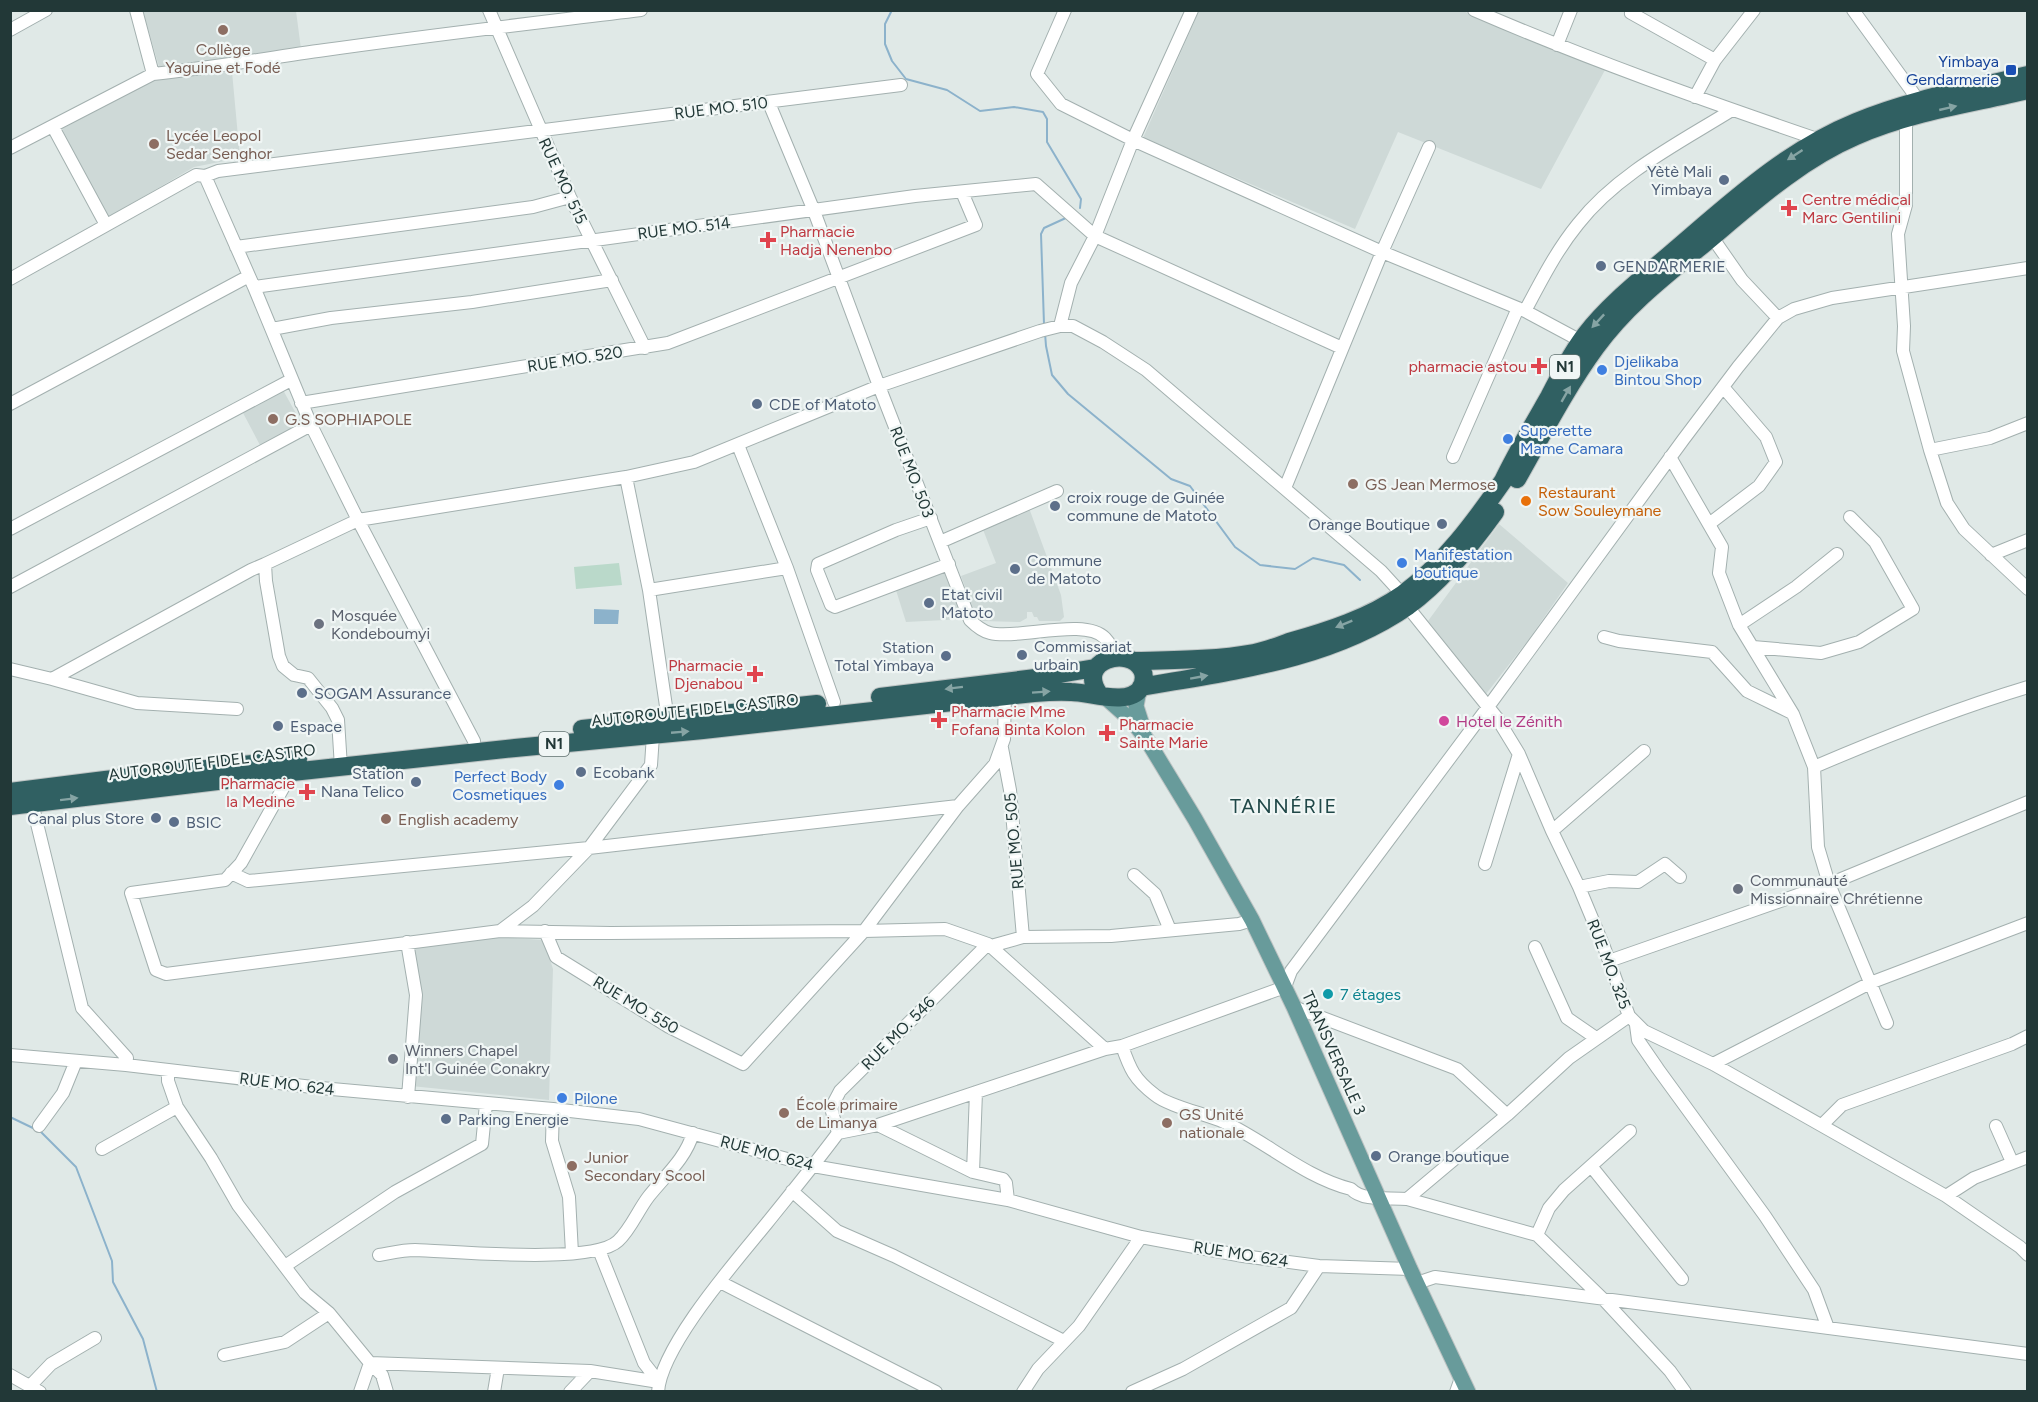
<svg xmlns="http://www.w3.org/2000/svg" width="2038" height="1402" font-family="Figtree,sans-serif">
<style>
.built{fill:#ced9d7}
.green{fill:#bad9ca}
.water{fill:#8cb2cb}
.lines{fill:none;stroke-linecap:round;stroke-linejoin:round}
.stream{stroke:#8cb2cb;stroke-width:2}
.minor-casing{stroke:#a3b0af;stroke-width:14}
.major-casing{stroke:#bdc3c3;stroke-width:17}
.highway-casing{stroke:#bdc3c3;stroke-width:20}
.minor{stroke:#fff;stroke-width:12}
.major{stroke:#689b9b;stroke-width:15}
.highway{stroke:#306062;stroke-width:18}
.oneway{fill:#86a4a4}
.education-dot{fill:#8d6e63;stroke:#f0f6f5;stroke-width:2}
.transit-dot{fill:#1a4fb4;stroke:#f0f6f5;stroke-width:2}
.service-dot{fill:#5c6f8a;stroke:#f0f6f5;stroke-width:2}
.health-dot{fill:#e0444e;stroke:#f0f6f5;stroke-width:2}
.shop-dot{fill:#3f7fe0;stroke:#f0f6f5;stroke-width:2}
.food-dot{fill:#e8710a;stroke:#f0f6f5;stroke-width:2}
.worship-dot{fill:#6b7280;stroke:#f0f6f5;stroke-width:2}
.hotel-dot{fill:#d1479c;stroke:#f0f6f5;stroke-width:2}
.culture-dot{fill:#0f9aa8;stroke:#f0f6f5;stroke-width:2}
.labels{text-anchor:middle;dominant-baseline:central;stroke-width:4.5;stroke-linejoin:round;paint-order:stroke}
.shield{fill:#f0f6f5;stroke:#607170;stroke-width:1.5}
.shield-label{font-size:15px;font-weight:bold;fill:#223837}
.education-label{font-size:16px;fill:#785e54;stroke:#f0f6f5;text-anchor:start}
.transit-label{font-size:16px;fill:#164399;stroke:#f0f6f5;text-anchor:end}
.street-label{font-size:16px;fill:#223837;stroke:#f0f6f5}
.service-label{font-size:16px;fill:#4e5e75;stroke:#f0f6f5;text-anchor:start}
.health-label{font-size:16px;fill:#be3a42;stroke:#f0f6f5;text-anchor:start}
.shop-label{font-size:16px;fill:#366cbe;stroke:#f0f6f5;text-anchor:start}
.food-label{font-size:16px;fill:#c56008;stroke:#f0f6f5;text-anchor:start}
.worship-label{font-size:16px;fill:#5b616d;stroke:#f0f6f5;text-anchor:start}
.hotel-label{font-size:16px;fill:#b23c85;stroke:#f0f6f5;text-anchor:start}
.culture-label{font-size:16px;fill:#0d838f;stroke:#f0f6f5;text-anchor:start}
.quarter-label{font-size:20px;letter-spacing:1.5px;fill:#204848;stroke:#f0f6f5}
</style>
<rect width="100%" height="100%" fill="#e0e9e7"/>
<!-- built -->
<path class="built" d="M143,11H296L301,49L231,61L240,158L194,167L107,218L62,129L161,74Z
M1199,11H1463L1605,70L1541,189L1398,132L1355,229L1143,138Z
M283,390L303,426L262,449L242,411Z
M1029,508L1061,595L1064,617L1060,621H1039L1037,617H1034L1032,612H1027V618L1020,622L983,621L977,619L961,576L996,563L982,527Z
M1499,524L1568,583L1529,639L1486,694L1428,621Z
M944,570L964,619L906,622L895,587Z
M500,933L512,938L544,940L553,969L549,1100L411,1086L413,947Z"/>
<!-- green -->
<path class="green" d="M619,563L622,585L576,589L574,567Z"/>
<!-- water -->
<path class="water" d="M594,609L619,610L618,624H594Z"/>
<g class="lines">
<!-- stream -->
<path class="stream" d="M892,10L885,24V44L892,61L906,79L947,90L980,111L1014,107L1043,112L1047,119V142L1081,199L1080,208
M1044,324L1041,234L1044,228L1068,217
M1045,333L1046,346L1052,375L1068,394L1171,479L1190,486L1235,547L1260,565L1295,569L1313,558L1344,565L1360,580
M10,1117L35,1129
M40,1131L76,1167L112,1261L113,1282L143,1339L157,1392"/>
<defs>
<path id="minor" d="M489,10L570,197L645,348
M1065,10L1037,74L1061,104L1133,140L1382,252L1525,311L1581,341
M1474,10C1587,59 1703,100 1820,140
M1632,10L1631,13L1715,60
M1853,10L1919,101
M10,30L46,10
M1557,45L1571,10
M153,74C211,68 267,58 325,50C430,35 535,23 641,10
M1695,97L1715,60L1754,10
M769,103L814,211L879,386L970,620C976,626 982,631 990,633C1018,640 1085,617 1105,638C1111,644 1113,651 1115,659
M1906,119V205L1898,234L1904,326L1903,351L1930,450L1947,503L1964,529L2028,589
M53,127L106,225
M10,148L153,74L136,10
M205,176L218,171L901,85
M1712,237L1742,280L1778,318
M236,247L533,207L570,197
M10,279L196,175L205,176L254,287L311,425L358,520L474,741
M254,287L915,196L1036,184L1095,236L1342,348
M1525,311C1541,281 1556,251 1578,224C1617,174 1679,143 1732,110
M1060,326L1071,283L1095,236L1133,140L1192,10
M272,329L331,318L472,302L612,280
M301,403L668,343L976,225L962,192
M10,404L249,276
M738,445L787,568L834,702
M1930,450L1990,438L2028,423
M1453,457L1518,308
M1670,457L1722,547L1719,573L1739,625L1793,714L1814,767L1818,847L1829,884L1887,1023
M626,477L649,590L668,720
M1285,488L1382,252L1429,147
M931,518L896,530L818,564L817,570L831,605L835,607L949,564
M1709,524L1759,486L1776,462L1766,437L1723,387
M10,529L291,380
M940,542L1057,491
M1991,555L2028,540
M10,587L311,425
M649,590L787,568
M1407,606L1497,718L1519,754L1552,831L1579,887L1604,947L1629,1016L1644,1031L1713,1064L1946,1196L2020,1247L2028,1255
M1739,625L1796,587L1837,554
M1604,637L1619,641L1712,652L1747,691L1792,713
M1753,647L1821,653L1859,642L1913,609L1875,542L1850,517
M10,669L52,679L251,570L265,564
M52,679L137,703L237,709
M1002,748L1010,790L1023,937
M341,767L338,720L332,708L308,678L294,675L283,666L279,656L266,581L265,564L358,520L626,477L694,462L879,386L1040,331L1060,326H1073L1103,342L1146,370L1381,571L1402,594
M1814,767C1884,737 1955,709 2028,687
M292,772L241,863L225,880L131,893L156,970L166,974L500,931L533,906L589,848L651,765L653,735
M32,803L82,1008L127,1058L126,1065
M1552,831L1644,751
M1485,864L1519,754
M231,873L248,881L589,848L958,806
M1134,875L1155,894L1170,930
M1579,887L1609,881L1638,882L1665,864L1680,877
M500,931L611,933L864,931L945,929L988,944L1105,1049
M545,931L556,957L669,1027L743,1064L864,931L958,806L995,764L1004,739L1005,691
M407,942L416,995L408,1097
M991,946L1023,937L1111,936L1239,924L1252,920
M1535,947L1567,1018L1596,1038
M1609,961L1829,884L2028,802
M1294,1007L1457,1069L1507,1115
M1636,1025L1638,1040L1658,1069L1765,1216L1814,1290L1828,1328
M1122,1046C1130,1069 1134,1079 1155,1095C1168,1106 1206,1114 1224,1122C1267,1142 1304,1177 1351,1189C1363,1202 1390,1197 1407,1199L1537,1235L1605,1301L1670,1371L1685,1392
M10,1055L126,1065L321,1088L553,1109L639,1119L813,1166L1008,1200L1141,1237L1243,1256L1319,1266L1410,1269
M1713,1064L1870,983L2028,923
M168,1070V1081L177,1107L211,1158L238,1205L305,1293L329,1313L370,1363L590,1371L659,1382
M553,1109L552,1141L569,1197L572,1253
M878,1125L973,1172L1003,1179L1006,1183L1008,1200
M1822,1125L1842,1105L2012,1044L2028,1036
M39,1126L63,1093L76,1061
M1996,1126L2012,1162
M838,1133L831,1108L840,1091L988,944
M102,1149L177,1107
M1591,1166L1682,1279
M973,1172L976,1092
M792,1191L837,1231L894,1256L1064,1341
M1946,1196L1974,1178L2028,1157
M1407,1199L1507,1115L1569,1058L1629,1016
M1537,1235L1549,1208L1564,1190L1630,1131
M599,1250L644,1363L659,1382
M379,1255C391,1253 403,1250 415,1250C453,1251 593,1265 618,1241C631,1229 638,1210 649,1196C665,1176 686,1158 693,1133
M285,1266L395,1192L482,1144L486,1104
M720,1282L936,1392
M1417,1283L1435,1277L2028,1354
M224,1355L285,1342L329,1313
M10,1375L40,1392
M30,1386L51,1364L95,1338
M360,1392L370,1363L382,1375L387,1392
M494,1392L498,1368
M570,1392L590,1371
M658,1392C661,1346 737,1260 767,1223C791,1193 815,1164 838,1133L878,1125L1105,1049L1122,1046L1285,987L1291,971L1488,707L1683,440L1738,367L1778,318L1794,309L1832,298L2028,268
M1023,1392L1038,1369L1079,1326L1141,1237
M1132,1392L1183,1369L1291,1308L1319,1266
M1456,1392L1461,1378"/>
<path id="major" d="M1139,690L1136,706L1144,731
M1106,698L1133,722L1147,740L1195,819L1252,920L1294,1007L1410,1269L1468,1392"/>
<path id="highway" d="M1517,479C1542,435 1566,388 1596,347C1628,303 1670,272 1711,238C1756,200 1802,159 1856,136C1910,112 1970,104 2028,90
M1135,661C1174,660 1216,660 1254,653C1266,651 1278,646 1289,642C1328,631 1369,618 1403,594C1443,565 1475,521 1503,481C1517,452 1533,425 1549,397C1560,376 1571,353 1586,334C1611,302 1644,277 1675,250C1731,202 1787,150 1856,122C1911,99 1970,89 2028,75
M1141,687C1232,671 1330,660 1408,606C1442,581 1470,547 1495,512
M880,697L1036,678L1095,668
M582,729L817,704
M10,792L105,780L298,759
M10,806L292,772L515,748L703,730L1034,693C1046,692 1058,691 1071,692C1090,692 1128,707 1141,688C1144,682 1145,676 1142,670C1130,645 1075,660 1099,694"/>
</defs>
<!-- minor casing -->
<use href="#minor" class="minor-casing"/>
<!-- major casing -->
<use href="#major" class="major-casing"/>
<!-- highway casing -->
<use href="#highway" class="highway-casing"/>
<!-- minor -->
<use href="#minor" class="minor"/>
<!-- major -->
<use href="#major" class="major"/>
<!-- highway -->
<use href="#highway" class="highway"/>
</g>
<!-- one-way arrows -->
<defs><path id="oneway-solid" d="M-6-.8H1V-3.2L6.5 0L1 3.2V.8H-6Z" transform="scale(1.5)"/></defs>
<g class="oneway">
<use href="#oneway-solid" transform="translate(1948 108) rotate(-13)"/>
<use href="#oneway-solid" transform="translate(1795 155) rotate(147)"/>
<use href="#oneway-solid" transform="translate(1598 321) rotate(133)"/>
<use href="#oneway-solid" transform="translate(1566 394) rotate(-60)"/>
<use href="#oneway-solid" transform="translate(1344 624) rotate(158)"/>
<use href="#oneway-solid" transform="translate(1199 677) rotate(-10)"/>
<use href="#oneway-solid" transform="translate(954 688) rotate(173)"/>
<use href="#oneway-solid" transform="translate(1041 692) rotate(-4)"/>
<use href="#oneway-solid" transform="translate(680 732) rotate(-5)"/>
<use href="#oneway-solid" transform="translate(69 799) rotate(-7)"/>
</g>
<!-- markers -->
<g class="education-dot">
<circle cx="223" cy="30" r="6"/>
<circle cx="154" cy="144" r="6"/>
<circle cx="273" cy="419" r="6"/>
<circle cx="1353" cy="484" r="6"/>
<circle cx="386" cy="819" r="6"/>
<circle cx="784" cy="1113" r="6"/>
<circle cx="1167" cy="1123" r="6"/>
<circle cx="572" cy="1166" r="6"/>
</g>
<rect class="transit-dot" x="2005" y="64" width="12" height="12" rx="3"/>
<g class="service-dot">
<circle cx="1724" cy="180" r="6"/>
<circle cx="1601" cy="266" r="6"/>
<circle cx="757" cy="404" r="6"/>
<circle cx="1055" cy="506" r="6"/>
<circle cx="1442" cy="524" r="6"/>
<circle cx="1015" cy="569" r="6"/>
<circle cx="929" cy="603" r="6"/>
<circle cx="1022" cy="655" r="6"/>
<circle cx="946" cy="656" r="6"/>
<circle cx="302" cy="693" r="6"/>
<circle cx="278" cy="726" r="6"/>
<circle cx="581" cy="772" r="6"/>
<circle cx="416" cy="782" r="6"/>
<circle cx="156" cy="818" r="6"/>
<circle cx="174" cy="822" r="6"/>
<circle cx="446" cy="1119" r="6"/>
<circle cx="1376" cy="1156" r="6"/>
</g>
<g class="health-dot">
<path d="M1786 199h6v6h6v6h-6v6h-6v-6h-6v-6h6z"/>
<path d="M765 231h6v6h6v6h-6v6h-6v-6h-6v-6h6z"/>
<path d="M1536 357h6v6h6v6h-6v6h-6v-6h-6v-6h6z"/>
<path d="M752 665h6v6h6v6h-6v6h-6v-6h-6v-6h6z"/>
<path d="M936 711h6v6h6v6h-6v6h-6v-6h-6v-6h6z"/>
<path d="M1104 724h6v6h6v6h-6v6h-6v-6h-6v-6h6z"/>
<path d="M304 783h6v6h6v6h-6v6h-6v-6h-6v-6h6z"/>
</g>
<g class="shop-dot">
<circle cx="1602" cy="370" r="6"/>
<circle cx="1508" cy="439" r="6"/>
<circle cx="1402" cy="563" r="6"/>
<circle cx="559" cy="785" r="6"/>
<circle cx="562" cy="1098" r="6"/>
</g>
<circle class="food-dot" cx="1526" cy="501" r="6"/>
<g class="worship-dot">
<circle cx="319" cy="624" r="6"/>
<circle cx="1738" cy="889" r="6"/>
<circle cx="393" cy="1059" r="6"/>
</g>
<circle class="hotel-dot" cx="1444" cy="721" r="6"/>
<circle class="culture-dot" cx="1328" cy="994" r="6"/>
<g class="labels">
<!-- shield labels -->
<g class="shield">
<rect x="1550" y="355" width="30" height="24" rx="4.5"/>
<rect x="539" y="732" width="30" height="24" rx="4.5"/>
</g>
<g class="shield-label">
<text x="1565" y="367">N1</text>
<text x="554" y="744">N1</text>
</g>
<!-- education labels -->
<g class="education-label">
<text x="223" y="49" text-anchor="middle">Collège<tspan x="223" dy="18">Yaguine et Fodé</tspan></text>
<text x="166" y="135">Lycée Leopol<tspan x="166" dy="18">Sedar Senghor</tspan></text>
<text x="285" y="419">G.S SOPHIAPOLE</text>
<text x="1365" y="484">GS Jean Mermose</text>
<text x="398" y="819">English academy</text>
<text x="796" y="1104">École primaire<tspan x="796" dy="18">de Limanya</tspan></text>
<text x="1179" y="1114">GS Unité<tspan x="1179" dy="18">nationale</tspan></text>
<text x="584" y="1157">Junior<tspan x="584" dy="18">Secondary Scool</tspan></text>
</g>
<!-- transit labels -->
<g class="transit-label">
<text x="1999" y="61">Yimbaya<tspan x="1999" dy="18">Gendarmerie</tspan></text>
</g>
<!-- street labels -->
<g class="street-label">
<text transform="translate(721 108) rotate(-7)">RUE MO. 510</text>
<text transform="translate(563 181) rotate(65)">RUE MO. 515</text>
<text transform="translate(684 228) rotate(-7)">RUE MO. 514</text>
<text transform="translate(575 359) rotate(-9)">RUE MO. 520</text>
<text transform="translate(912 472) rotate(69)">RUE MO. 503</text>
<text transform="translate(695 710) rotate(-6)">AUTOROUTE FIDEL CASTRO</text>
<text transform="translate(212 762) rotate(-7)">AUTOROUTE FIDEL CASTRO</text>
<text transform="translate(1014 841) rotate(-95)">RUE MO. 505</text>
<text transform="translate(1609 964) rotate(69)">RUE MO. 325</text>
<text transform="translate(636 1005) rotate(31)">RUE MO. 550</text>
<text transform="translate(898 1033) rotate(-45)">RUE MO. 546</text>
<text transform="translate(1334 1053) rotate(66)">TRANSVERSALE 3</text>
<text transform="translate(287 1084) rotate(7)">RUE MO. 624</text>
<text transform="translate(767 1153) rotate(15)">RUE MO. 624</text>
<text transform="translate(1241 1254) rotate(9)">RUE MO. 624</text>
</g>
<!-- service labels -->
<g class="service-label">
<text x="1712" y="171" text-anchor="end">Yètè Mali<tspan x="1712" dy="18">Yimbaya</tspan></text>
<text x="1613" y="266">GENDARMERIE</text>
<text x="769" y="404">CDE of Matoto</text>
<text x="1067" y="497">croix rouge de Guinée<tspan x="1067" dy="18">commune de Matoto</tspan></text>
<text x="1430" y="524" text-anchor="end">Orange Boutique</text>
<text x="1027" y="560">Commune<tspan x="1027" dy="18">de Matoto</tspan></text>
<text x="941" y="594">Etat civil<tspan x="941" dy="18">Matoto</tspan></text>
<text x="1034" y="646">Commissariat<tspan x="1034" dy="18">urbain</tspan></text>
<text x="934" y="647" text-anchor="end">Station<tspan x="934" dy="18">Total Yimbaya</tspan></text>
<text x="314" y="693">SOGAM Assurance</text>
<text x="290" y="726">Espace</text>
<text x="593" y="772">Ecobank</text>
<text x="404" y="773" text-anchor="end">Station<tspan x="404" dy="18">Nana Telico</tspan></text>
<text x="144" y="818" text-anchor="end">Canal plus Store</text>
<text x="186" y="822">BSIC</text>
<text x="458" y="1119">Parking Energie</text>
<text x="1388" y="1156">Orange boutique</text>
</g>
<!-- health labels -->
<g class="health-label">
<text x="1802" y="199">Centre médical<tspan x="1802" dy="18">Marc Gentilini</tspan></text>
<text x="780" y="231">Pharmacie<tspan x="780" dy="18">Hadja Nenenbo</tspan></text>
<text x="1527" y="366" text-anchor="end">pharmacie astou</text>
<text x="743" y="665" text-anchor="end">Pharmacie<tspan x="743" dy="18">Djenabou</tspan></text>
<text x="951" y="711">Pharmacie Mme<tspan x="951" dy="18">Fofana Binta Kolon</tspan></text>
<text x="1119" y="724">Pharmacie<tspan x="1119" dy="18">Sainte Marie</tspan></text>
<text x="295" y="783" text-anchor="end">Pharmacie<tspan x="295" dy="18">la Medine</tspan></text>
</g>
<!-- shop labels -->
<g class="shop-label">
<text x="1614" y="361">Djelikaba<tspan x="1614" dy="18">Bintou Shop</tspan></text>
<text x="1520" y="430">Superette<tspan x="1520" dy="18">Mame Camara</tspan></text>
<text x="1414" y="554">Manifestation<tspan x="1414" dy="18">boutique</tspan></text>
<text x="547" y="776" text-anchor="end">Perfect Body<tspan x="547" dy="18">Cosmetiques</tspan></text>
<text x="574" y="1098">Pilone</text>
</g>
<!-- food labels -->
<g class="food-label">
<text x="1538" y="492">Restaurant<tspan x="1538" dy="18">Sow Souleymane</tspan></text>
</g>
<!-- worship labels -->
<g class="worship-label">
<text x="331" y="615">Mosquée<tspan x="331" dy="18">Kondeboumyi</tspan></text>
<text x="1750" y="880">Communauté<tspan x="1750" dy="18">Missionnaire Chrétienne</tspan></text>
<text x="405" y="1050">Winners Chapel<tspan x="405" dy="18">Int'l Guinée Conakry</tspan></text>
</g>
<!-- hotel labels -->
<g class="hotel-label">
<text x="1456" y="721">Hotel le Zénith</text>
</g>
<!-- culture labels -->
<g class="culture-label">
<text x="1340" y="994">7 étages</text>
</g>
<!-- quarter labels -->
<g class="quarter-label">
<text x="1284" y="806">TANNÉRIE</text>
</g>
</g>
<!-- border -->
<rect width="2038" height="1402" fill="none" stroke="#223837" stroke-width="24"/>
</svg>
